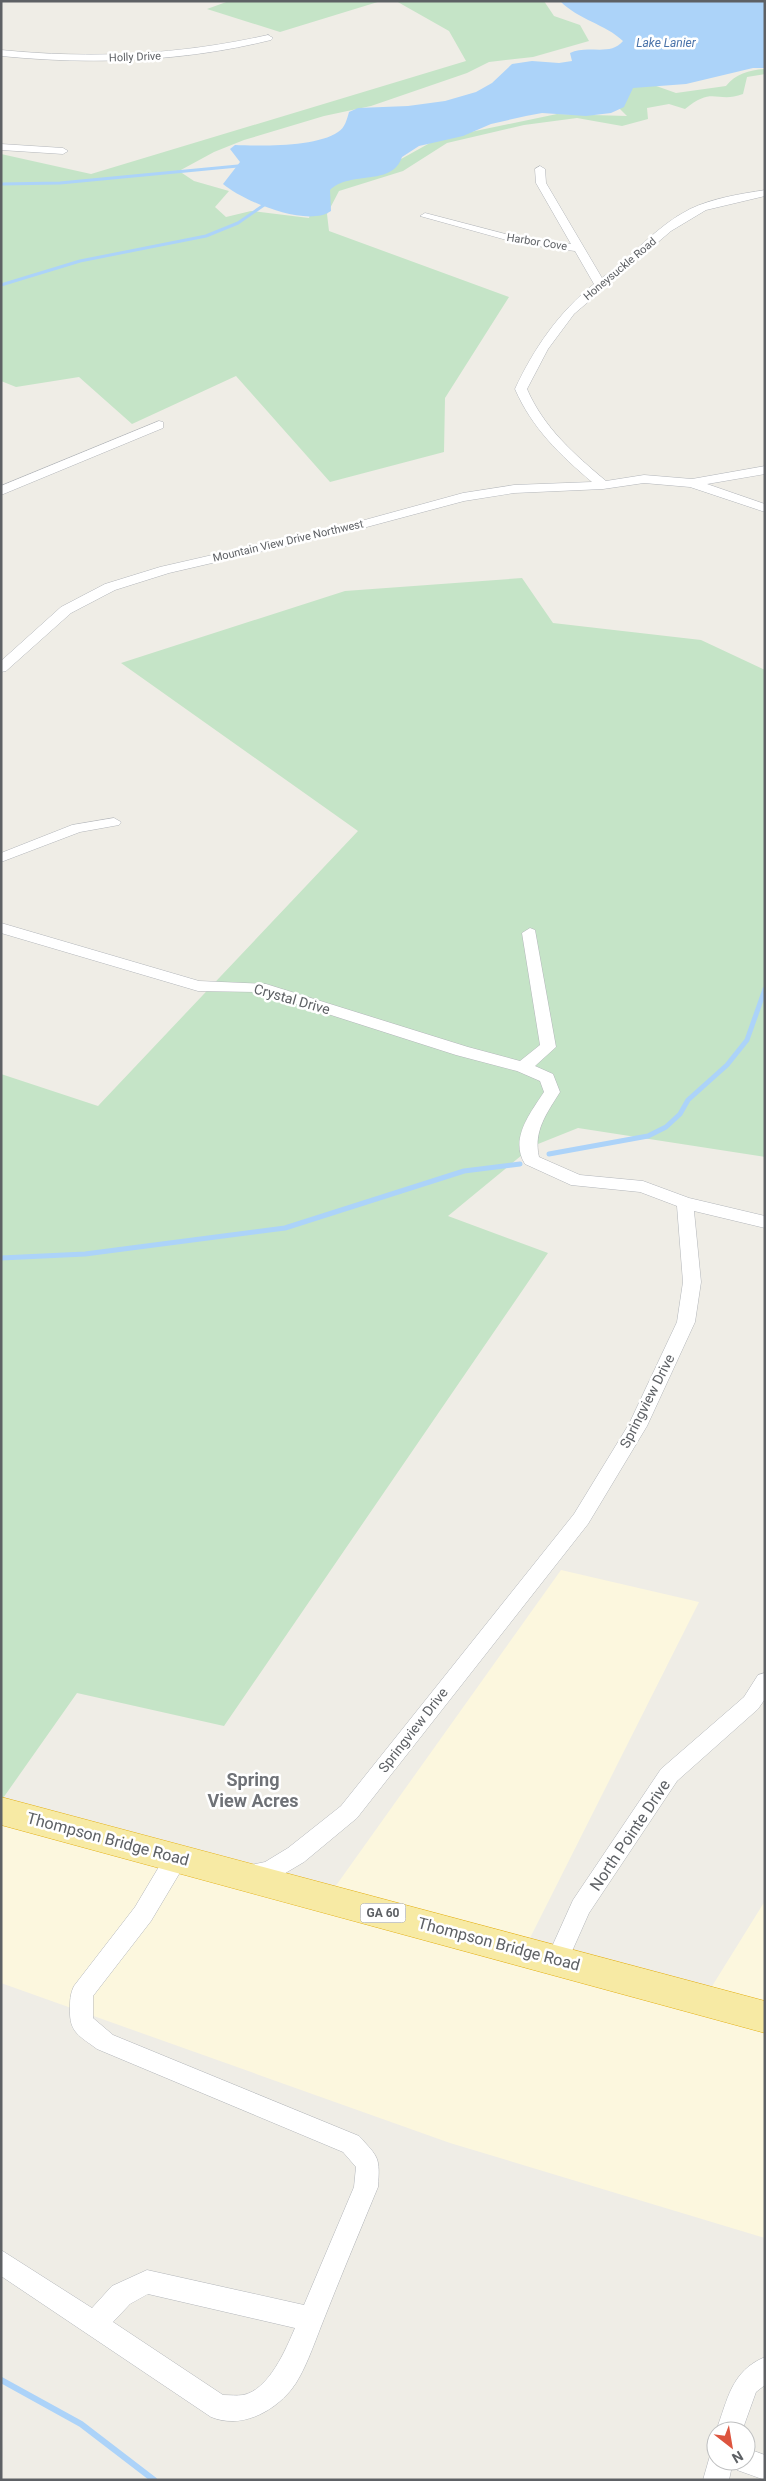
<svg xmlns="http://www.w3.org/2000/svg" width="766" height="2481" font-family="Roboto,sans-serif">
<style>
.commercial{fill:#fcf7de}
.green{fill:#c5e4c7}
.water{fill:#acd3f9}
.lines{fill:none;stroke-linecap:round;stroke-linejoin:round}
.stream-far2{stroke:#acd3f9;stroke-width:3}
.stream-far1{stroke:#acd3f9;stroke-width:5}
.stream{stroke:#acd3f9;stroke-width:6}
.minor-casing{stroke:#b3b6ba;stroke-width:1}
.trunk-casing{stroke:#e4af11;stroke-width:1}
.minor{fill:#fff;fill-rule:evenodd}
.trunk{fill:#f7eaa4;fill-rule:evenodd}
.labels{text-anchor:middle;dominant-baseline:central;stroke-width:5;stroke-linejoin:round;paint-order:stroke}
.far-street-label{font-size:11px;fill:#5e6165;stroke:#fff}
.far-water-label{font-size:12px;font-style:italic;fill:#4a73aa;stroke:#fff}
.shield{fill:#fff;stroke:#8e9093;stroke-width:1}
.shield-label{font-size:12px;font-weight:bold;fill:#5e6165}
.street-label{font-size:14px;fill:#5e6165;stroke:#fff}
.near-street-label{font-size:16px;fill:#5e6165;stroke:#fff}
.near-neighbourhood-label{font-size:18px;font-weight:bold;fill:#6f7277;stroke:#fff}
</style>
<rect width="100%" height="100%" fill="#efede6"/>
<!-- commercial -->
<path class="commercial" d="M561,1570L699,1602L527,1944L701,2004L765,1901V2238L450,2143L1,1983V1801L330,1894Z"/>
<!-- green -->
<path class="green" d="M229,1H381L280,32L207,9Z
M396,1H544L554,16L580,25L589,41L533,57L489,62L467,73L371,106L324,116L244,140L214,152L179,171L194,181L229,191L215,207L226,217L251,211L309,218L315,197L346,175L376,173L437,139L557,114L627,116L616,105L614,91L645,82L676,93L726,86C735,74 750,70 765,69V74L747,77L743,94C716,104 714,85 685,109L669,104L647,108L648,119L622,126L577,118L524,125L447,143L403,171L339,191L327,214L329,231L509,297L445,398L444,452L330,482L236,376L132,424L79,377L16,387L1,381V154L91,174L466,61L449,31Z
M522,578L553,623L701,640L765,670V1157L578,1128L533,1146L448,1216L548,1253L224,1726L77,1693L1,1801V1074L98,1106L358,831L121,663L345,591Z"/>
<!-- water -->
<path class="water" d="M560,1H765V68H753L686,84L633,88L624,107L611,113L586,116L542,113L526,116L491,124L463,136L419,146L402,157C392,187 351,170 330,190L331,211C307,228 243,201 223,184L240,162L230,149L235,145C261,146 317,147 338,132C345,128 347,119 349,112L358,108L408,106L445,101L476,92L492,83L512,64L532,61L559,63L572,61L570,53C587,44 610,57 623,41C605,24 579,20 560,1Z"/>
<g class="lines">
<!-- stream-far2 -->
<path class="stream-far2" d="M1,184L60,183L238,166
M1,285L80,261L206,236L238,223L264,205"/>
<!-- stream-far1 -->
<path class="stream-far1" d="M549,1154L648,1136L666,1127L680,1114L688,1100L727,1065L747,1040L765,989
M1,1258L85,1254L285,1228L464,1171L520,1164"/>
<!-- stream -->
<path class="stream" d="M1,2380L81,2424L154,2480"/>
<defs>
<path id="minor" d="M268,35L273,38L271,40C182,62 92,65 1,56V50C92,59 179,55 268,35Z
M1,144L63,148L68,151L63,154L1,150Z
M540,166L545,169L546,183L602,278C632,257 656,226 690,209C713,198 740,194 765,190V196L706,210L671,231L574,314L548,349L527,389C544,428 574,454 606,481L644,475L692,479L765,466V474L707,484L765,504V512L690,487L644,483L603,489L514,493L464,501L363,528L169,573L115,590L71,613L6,671L1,672V661L61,607L105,584L160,567L361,521L463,493L514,485L592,482C560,455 532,428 515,389C534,348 559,312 594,284L575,251L521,244L420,216L425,213L521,238L571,244L536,183L535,169Z
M159,421L163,422V428L1,495V486Z
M114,818L121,822L119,825L80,832L1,862V853L72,825Z
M1,923L199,981L266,984L468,1047L520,1061L540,1045L522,933L530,928L535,930L556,1047L535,1066L553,1074L560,1092C547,1113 533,1131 539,1157L580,1175L643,1181L689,1198L765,1216V1228L694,1211L701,1282L695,1322L647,1426L588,1524L357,1818L304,1862L277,1878L249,1883L241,1881L238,1874L241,1867L265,1862L288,1848L341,1806L574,1514L629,1424L677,1322L683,1282L677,1206L640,1192L571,1185L525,1164C509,1139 531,1112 544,1092L540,1081L517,1071L456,1055L259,992L198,991L1,933Z
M765,1673V1699L758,1709L677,1781L589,1913L565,1967L557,1970L549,1967L546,1960L573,1900L661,1769L744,1697L758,1675Z
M177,1848L185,1850L188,1857L185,1864L151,1921L93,1996V2018L113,2035L359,2136C379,2158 380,2157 378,2187C359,2233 340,2278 322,2324C314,2344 304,2374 291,2390C272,2413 240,2429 211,2417L1,2276V2250L92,2308L112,2286L147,2270L304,2305L354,2187L356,2167L343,2152L97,2049C80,2036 69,2033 70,2009C70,2001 70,1994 74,1986L135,1907L169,1850ZM148,2294L295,2328C286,2349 269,2390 243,2395C237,2396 230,2395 223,2395L113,2322L130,2304Z
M765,2357V2385L756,2392L742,2431H716C728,2399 731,2371 765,2357Z
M746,2448L765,2455V2480L737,2470L733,2461L729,2480H703L711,2452L716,2450V2461H746Z"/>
<path id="trunk" d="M1,1797L765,2001V2033L1,1825Z"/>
</defs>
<!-- minor casing -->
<use href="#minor" class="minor-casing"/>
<!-- trunk casing -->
<use href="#trunk" class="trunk-casing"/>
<!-- minor -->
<use href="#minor" class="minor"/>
<!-- trunk -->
<use href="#trunk" class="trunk"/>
</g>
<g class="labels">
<!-- far-street labels -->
<g class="far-street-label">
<text transform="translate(135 57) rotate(-2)">Holly Drive</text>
<text transform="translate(537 242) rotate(9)">Harbor Cove</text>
<text transform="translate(620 269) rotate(-40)">Honeysuckle Road</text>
<text transform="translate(288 541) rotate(-13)">Mountain View Drive Northwest</text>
</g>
<!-- far-water labels -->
<g class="far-water-label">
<text x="666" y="43">Lake Lanier</text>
</g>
<!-- shield labels -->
<rect class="shield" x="360.5" y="1903.5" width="45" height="19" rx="4"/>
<g class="shield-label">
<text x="383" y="1913">GA 60</text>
</g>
<!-- street labels -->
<g class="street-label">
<text transform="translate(292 999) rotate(16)">Crystal Drive</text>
<text transform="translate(647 1401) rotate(-63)">Springview Drive</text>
<text transform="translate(413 1730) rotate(-52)">Springview Drive</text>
</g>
<!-- near-street labels -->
<g class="near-street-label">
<text transform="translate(630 1835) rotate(-56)">North Pointe Drive</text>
<text transform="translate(108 1839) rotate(15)">Thompson Bridge Road</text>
<text transform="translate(499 1944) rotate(15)">Thompson Bridge Road</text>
</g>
<!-- near-neighbourhood labels -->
<g class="near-neighbourhood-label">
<text x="253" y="1779">Spring<tspan x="253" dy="21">View Acres</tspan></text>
</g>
</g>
<!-- border -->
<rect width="766" height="2481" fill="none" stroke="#5e6165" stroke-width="5"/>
<!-- north arrow -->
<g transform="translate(731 2446) rotate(149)"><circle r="24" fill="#ffffff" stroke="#bfc0c1"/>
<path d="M0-4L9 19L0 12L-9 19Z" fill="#dd543e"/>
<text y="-8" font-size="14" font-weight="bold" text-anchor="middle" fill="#5e6165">N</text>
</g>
</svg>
